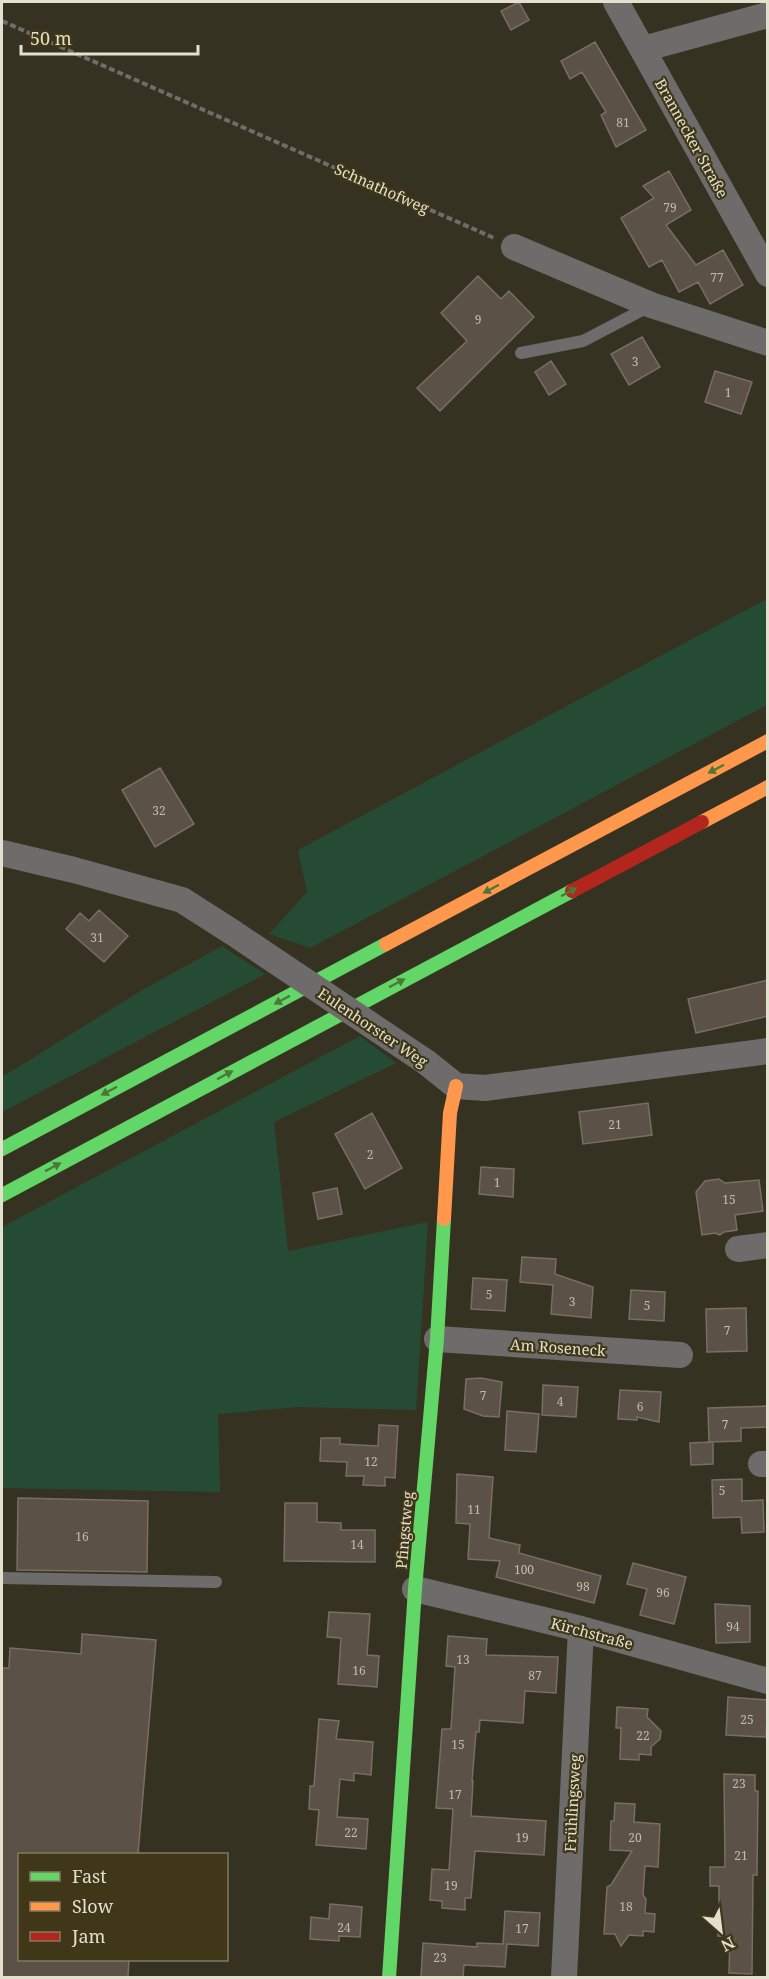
<svg xmlns="http://www.w3.org/2000/svg" width="769" height="1979" font-family="'Noto Serif',serif">
<style>
.green{fill:#264b34}
.building{fill:#5c5146;stroke:#776e64;stroke-width:1.5}
.lines{fill:none;stroke-linecap:round;stroke-linejoin:round}
.path{stroke:#6e6d69;stroke-width:4;stroke-dasharray:6 3;stroke-linecap:butt}
.lane{stroke:#6d6c6a;stroke-width:12}
.street{stroke:#6d6c6a;stroke-width:26}
.fast{stroke:#63d668;stroke-width:14}
.slow{stroke:#ff974d;stroke-width:14}
.jam{stroke:#b3261e;stroke-width:14}
.street-bridge{stroke:#6d6c6a;stroke-width:26}
.oneway{fill:#4d7738}
.labels{text-anchor:middle;dominant-baseline:central;stroke-width:4.5;stroke-linejoin:round;paint-order:stroke}
.number-label{font-size:12px;fill:#c2bcac}
.street-label{font-size:15px;fill:#e4e0ce;stroke:#3f3718}
</style>
<rect width="100%" height="100%" fill="#363221"/>
<!-- green -->
<path class="green" d="M767,599V705L310,948L269,934L307,892L298,850Z
M222,946L265,974L2,1112V1077L144,989Z
M360,1036L396,1063L274,1122L288,1251L428,1222L416,1410L298,1407L218,1414L220,1492L2,1488V1227Z"/>
<!-- building -->
<path class="building" d="M519,2L529,20L511,30L501,11Z
M595,42L646,130L616,147L601,115L606,112L582,72L570,79L561,61Z
M669,171L691,210L666,225L696,265L723,250L743,285L710,304L698,282L679,292L662,260L649,267L621,218L654,198L643,186Z
M478,276L501,299L509,291L534,317L440,411L417,388L467,341L441,313Z
M642,337L660,367L629,385L611,354Z
M551,361L566,384L549,395L535,372Z
M715,371L752,382L741,414L705,402Z
M160,768L194,824L155,847L122,790Z
M99,910L128,936L104,962L66,929L80,913L89,921Z
M768,980V1016L696,1033L688,999Z
M648,1103L652,1135L583,1144L579,1112Z
M372,1113L402,1168L365,1189L335,1134Z
M481,1167L514,1169L513,1197L479,1194Z
M719,1179L725,1183L759,1180L763,1211L735,1215L737,1230L724,1232L720,1235L715,1233L702,1235L696,1192L705,1181Z
M337,1188L342,1214L318,1219L313,1193Z
M522,1257L556,1259L555,1274L593,1287L591,1318L551,1314L553,1285L520,1282Z
M473,1278L507,1280L505,1311L471,1309Z
M631,1290L665,1292L664,1321L629,1319Z
M746,1308L747,1351L707,1352L706,1309Z
M481,1378L502,1382L499,1417L483,1416L464,1409L466,1379Z
M543,1385L578,1387L576,1417L542,1415Z
M620,1390L661,1392L659,1422L637,1417V1420L618,1419Z
M768,1406V1427L741,1428V1441L709,1442L708,1408Z
M507,1411L539,1414L536,1452L505,1450Z
M379,1425L398,1426L395,1478L385,1477V1486L363,1485L364,1476H346L347,1462L320,1461L321,1438H340V1444L378,1446Z
M713,1442V1464L691,1465L690,1443Z
M457,1474L493,1477L489,1538L520,1545L519,1553L601,1576L594,1603L496,1577L500,1561L468,1559L470,1524L456,1523Z
M742,1479V1501L763,1500L764,1532L742,1533L741,1517L713,1518L712,1480Z
M18,1498L148,1501L147,1572L17,1570Z
M285,1503H317V1522L341,1523V1530H375V1562L284,1561Z
M633,1563L686,1577L674,1624L640,1615L647,1589L627,1584Z
M715,1604L750,1606V1642L716,1643Z
M329,1612L370,1614L367,1655L379,1656L377,1687L338,1684L341,1638L327,1637Z
M82,1634L156,1640L138,1854H20V1959H129L128,1977H2V1668H9L10,1648L81,1654Z
M448,1636L487,1639L486,1655L558,1657L556,1693L525,1691L523,1723L480,1720L479,1732H476L472,1781H473L471,1816L546,1821L544,1855L475,1851L471,1898H465V1910L442,1908V1901L430,1900L432,1869L449,1870L453,1809L436,1808L442,1729H451L455,1667L446,1666Z
M728,1697L768,1700L766,1737L726,1735Z
M617,1707L648,1709L647,1717L661,1731L660,1739L651,1747V1755L639,1754V1760L620,1759L621,1728H616Z
M319,1719L339,1721L336,1739L373,1742L371,1775L354,1773V1781L340,1779L337,1817L368,1819L366,1849L316,1845L319,1810L309,1809L310,1786H314Z
M724,1774L755,1775V1791H758L757,1875H753L752,1974L729,1973L730,1937L718,1936V1922L714,1917L719,1913V1886H710V1867H725Z
M615,1803L635,1804L634,1822L660,1824L658,1867L645,1866L643,1895L646,1899L645,1913L655,1914L654,1932L643,1931V1936L629,1935L621,1946L615,1934H604L607,1887L611,1885L632,1851L610,1850L611,1821H614Z
M330,1904L362,1907L360,1937L339,1936V1941L310,1939L311,1917L329,1919Z
M505,1911L540,1913L538,1946L507,1944L505,1967L464,1965L463,1977H421L423,1943L477,1947V1943L503,1944Z"/>
<g class="lines">
<!-- path -->
<path class="path" d="M2,21L494,238"/>
<!-- lane -->
<path class="lane" d="M521,353L583,341L650,306
M2,1578L216,1582"/>
<!-- street -->
<path class="street" d="M616,2L768,274
M643,49L768,15
M514,247L651,305L768,343
M2,853L74,870L182,900L232,932
M426,1062L456,1086L485,1088L768,1051
M738,1249L768,1245
M437,1339L680,1355
M761,1464H768
M415,1589L581,1629L768,1681
M564,1978L581,1629"/>
<!-- fast -->
<path class="fast" d="M2,1149L386,944
M2,1195L572,891
M389,1978L415,1589L437,1339L444,1219"/>
<!-- slow -->
<path class="slow" d="M702,822L768,787
M386,944L768,741
M444,1219L450,1113L456,1086"/>
<!-- jam -->
<path class="jam" d="M572,891L702,822"/>
<!-- street-bridge -->
<path class="street-bridge" d="M232,932L426,1062"/>
</g>
<!-- one-way arrows -->
<defs><path id="oneway-solid" d="M-6-.8H1V-3.2L6.5 0L1 3.2V.8H-6Z" transform="scale(1.5)"/></defs>
<g class="oneway">
<use href="#oneway-solid" transform="translate(716 769) rotate(152)"/>
<use href="#oneway-solid" transform="translate(491 889) rotate(152)"/>
<use href="#oneway-solid" transform="translate(569 892) rotate(-28)"/>
<use href="#oneway-solid" transform="translate(397 983) rotate(-28)"/>
<use href="#oneway-solid" transform="translate(282 1000) rotate(152)"/>
<use href="#oneway-solid" transform="translate(225 1075) rotate(-28)"/>
<use href="#oneway-solid" transform="translate(109 1091) rotate(152)"/>
<use href="#oneway-solid" transform="translate(53 1167) rotate(-28)"/>
</g>
<g class="labels">
<!-- number labels -->
<g class="number-label">
<text x="623" y="122">81</text>
<text x="670" y="207">79</text>
<text x="717" y="277">77</text>
<text x="478" y="319">9</text>
<text x="635" y="361">3</text>
<text x="728" y="392">1</text>
<text x="159" y="810">32</text>
<text x="97" y="937">31</text>
<text x="615" y="1124">21</text>
<text x="370" y="1154">2</text>
<text x="497" y="1182">1</text>
<text x="729" y="1199">15</text>
<text x="489" y="1294">5</text>
<text x="572" y="1301">3</text>
<text x="647" y="1305">5</text>
<text x="727" y="1330">7</text>
<text x="483" y="1395">7</text>
<text x="560" y="1401">4</text>
<text x="640" y="1406">6</text>
<text x="725" y="1424">7</text>
<text x="371" y="1461">12</text>
<text x="722" y="1490">5</text>
<text x="474" y="1509">11</text>
<text x="82" y="1536">16</text>
<text x="357" y="1544">14</text>
<text x="524" y="1569">100</text>
<text x="583" y="1586">98</text>
<text x="663" y="1592">96</text>
<text x="733" y="1626">94</text>
<text x="463" y="1659">13</text>
<text x="359" y="1670">16</text>
<text x="535" y="1675">87</text>
<text x="747" y="1719">25</text>
<text x="643" y="1735">22</text>
<text x="458" y="1744">15</text>
<text x="739" y="1783">23</text>
<text x="455" y="1794">17</text>
<text x="351" y="1832">22</text>
<text x="522" y="1837">19</text>
<text x="635" y="1837">20</text>
<text x="741" y="1855">21</text>
<text x="451" y="1885">19</text>
<text x="626" y="1906">18</text>
<text x="344" y="1927">24</text>
<text x="522" y="1928">17</text>
<text x="440" y="1957">23</text>
</g>
<!-- street labels -->
<g class="street-label">
<text transform="translate(692 138) rotate(61)">Brannecker Straße</text>
<text transform="translate(382 188) rotate(24)">Schnathofweg</text>
<text transform="translate(373 1027) rotate(34)">Eulenhorster Weg</text>
<text transform="translate(558 1347) rotate(4)">Am Roseneck</text>
<text transform="translate(404 1530) rotate(-85)">Pfingstweg</text>
<text transform="translate(592 1633) rotate(15)">Kirchstraße</text>
<text transform="translate(572 1803) rotate(-87)">Frühlingsweg</text>
</g>
</g>
<!-- border -->
<rect width="769" height="1979" fill="none" stroke="#e4e0ce" stroke-width="6"/>
<!-- legend -->
<rect x="18" y="1853" width="210" height="108" fill="#3f3718" stroke="#817b61" stroke-width="1.5"/>
<rect x="30" y="1872" width="30" height="9" fill="#63d668" stroke="#817b61" stroke-width="1.5"/>
<text x="72" y="1883" font-size="18" fill="#e4e0ce">Fast</text>
<rect x="30" y="1902" width="30" height="9" fill="#ff974d" stroke="#817b61" stroke-width="1.5"/>
<text x="72" y="1913" font-size="18" fill="#e4e0ce">Slow</text>
<rect x="30" y="1932" width="30" height="9" fill="#b3261e" stroke="#817b61" stroke-width="1.5"/>
<text x="72" y="1943" font-size="18" fill="#e4e0ce">Jam</text>
<!-- north arrow -->
<g transform="translate(721 1931) rotate(152)" stroke="#3f3718" stroke-width="4.5" paint-order="stroke">
<path d="M0-4.5L10 22L0 15L-10 22Z" fill="#e4e0ce"/>
<text y="-9" font-size="16" font-weight="bold" text-anchor="middle" fill="#e4e0ce">N</text>
</g>
<!-- scale -->
<path d="M21 45v9h177v-9" fill="none" stroke="#e4e0ce" stroke-width="3"/>
<text x="30" y="45" font-size="18" fill="#e4e0ce" stroke="#3f3718" stroke-width="4.5" paint-order="stroke">50 m</text>
</svg>
